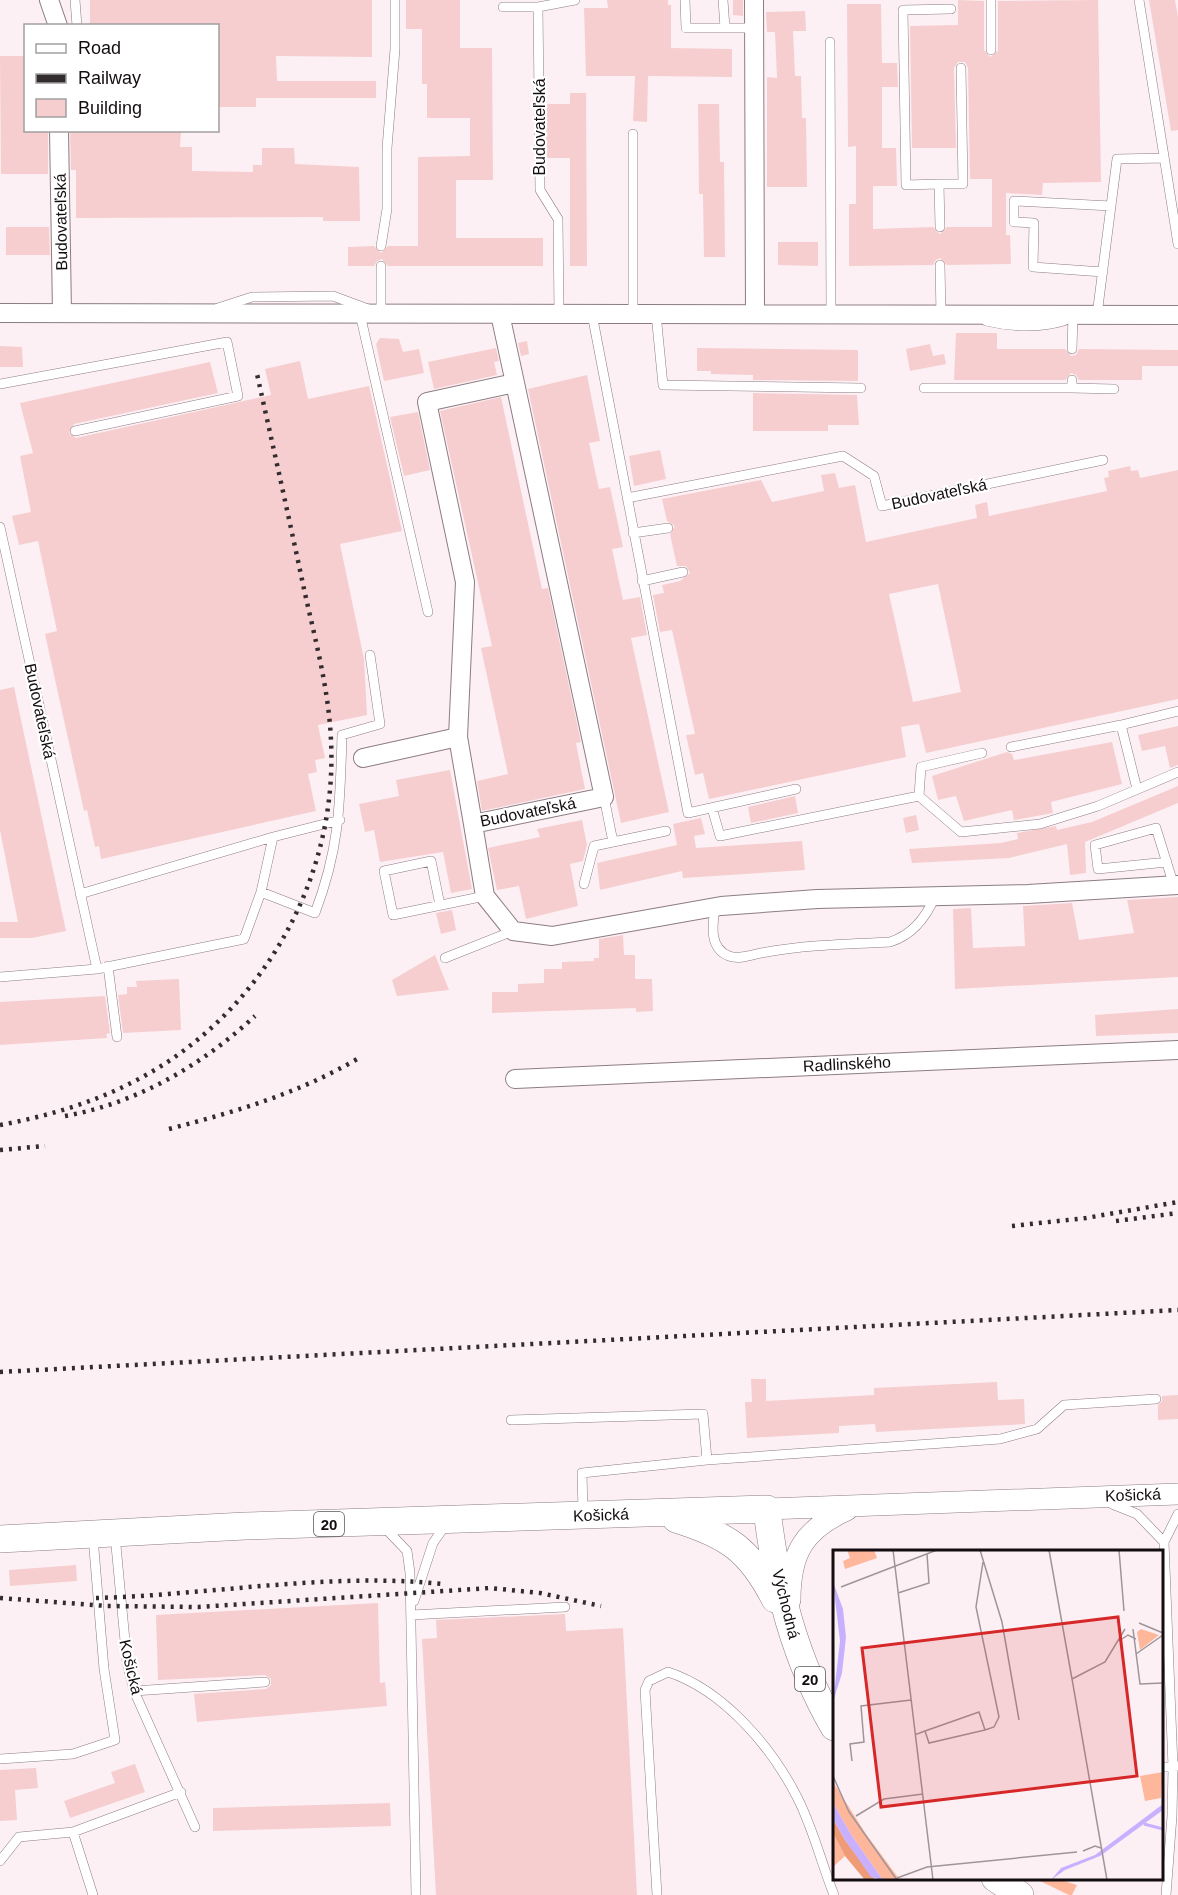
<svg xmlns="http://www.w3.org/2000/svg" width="1178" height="1895" font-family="Helvetica,sans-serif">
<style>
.green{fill:#feb79b}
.building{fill:#f6cecf;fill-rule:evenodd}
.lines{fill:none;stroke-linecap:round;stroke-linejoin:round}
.service-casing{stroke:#8d7c83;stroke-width:10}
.minor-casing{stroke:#8d7c83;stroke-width:20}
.tertiary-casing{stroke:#8d7c83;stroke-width:22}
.primary-casing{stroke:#8d7c83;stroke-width:28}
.service{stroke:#fff;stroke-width:9}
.minor{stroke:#fff;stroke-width:18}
.tertiary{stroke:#fff;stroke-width:21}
.primary{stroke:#fff;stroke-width:27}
.rail{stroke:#332c2e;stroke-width:4.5;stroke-dasharray:3 6;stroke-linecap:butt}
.labels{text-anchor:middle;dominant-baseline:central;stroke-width:4.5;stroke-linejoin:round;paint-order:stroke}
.shield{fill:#fff;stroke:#5a5657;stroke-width:1.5}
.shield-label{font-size:15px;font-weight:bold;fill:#130d0f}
.street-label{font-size:16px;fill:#130d0f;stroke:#fff}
.inset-river{fill:none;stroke:#c9b0fe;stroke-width:3}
.inset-road{fill:none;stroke:#9f9599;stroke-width:1.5}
.view{fill:#d62828;fill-opacity:0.15;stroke:#d62828;stroke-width:3}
.inset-edge{fill:none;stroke:#130d0f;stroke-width:3}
</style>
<rect width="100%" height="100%" fill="#fcf0f5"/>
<!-- green -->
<path class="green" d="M1036,1879H1058L1077,1885L1072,1895H1069Z"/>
<!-- building -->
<path class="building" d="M90,0H372V57L276,56L277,81H376V98H256V107H218V26H90Z
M406,0H460V48H492L493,180H456V238H543V266H388L382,259L377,261L374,266H348V247L374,246L381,253L388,246H418V157L470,156V118H427V84H422V29H406Z
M607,0H668V5H671V48L732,49V77L648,76L647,122L633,121L635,76H586L584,8H608Z
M733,0H743V16L733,15Z
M958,0L984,1V50L990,57L998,51V1L1098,0L1101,182L1043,183L1042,195L1006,193V235H1010L1011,264L947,265L940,258L936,260L933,265L849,266V204H856V146L848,147L847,4H881L882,63H897L898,87H882V148H896L897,186H873V229L933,227L940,234L947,227H992V179H970L968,68L965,62H958L954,68L956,148H912L910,26L958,25Z
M1149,0H1175L1178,17V130L1171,131Z
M805,11L806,31H793L795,76H801L802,118H806L807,187H767V77L777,78L775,32H767L766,12Z
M0,56H26V130H48V174H1Z
M570,93H586L587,266H570V158H546V104H570Z
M698,104H719L720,162H724L725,257H704L703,194H699Z
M70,130H181L180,147H192V171L253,172V165H262V148H294L295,164L359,167L360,221H323V217L76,218V170H71Z
M6,227H49L50,255H6Z
M778,242H818V266L778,265Z
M956,333H997V349H1065L1071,356L1076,355L1079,349L1178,350V366H1142V380H1079L1076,375L1071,373L1065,380H954Z
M380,338L399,339L403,352L419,349L424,373L384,381L376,344Z
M527,341L529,354L521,356L518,343Z
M930,344L933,356L944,354L946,364L910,371L906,349Z
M0,346L22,347L23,367H0Z
M496,348L499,361L494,362L497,375L434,389L428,362Z
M697,348L858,350V381L753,380V375L711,374V371H697Z
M300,361L308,399L369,386L402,531L340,544L364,659L367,715L318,725L325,758L315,760L317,772L308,774L316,811L101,859L99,846L95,847L87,810L84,811L45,634L57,631L38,541L19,545L12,516L31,512L20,456L33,453L20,403L210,362L218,393L74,424L69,433L76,438L271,395L265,369Z
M587,375L600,441L589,443L599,489L610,487L623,547L612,549L623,600L640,597L647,635L631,638L669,812L621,823L528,389Z
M753,393L857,395L859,425H828V431H753Z
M501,397L542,589L548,588L581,742L576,743L585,789L482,811L477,781L508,774L481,648L492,646L440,411Z
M418,412L430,470L404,476L390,417Z
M660,450L666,479L634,486L629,456Z
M1130,466L1131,471L1138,470L1140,478L1178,470V699L926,753L919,724L901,727L906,757L709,799L703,773L695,775L686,735L695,734L672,630L660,632L653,595L664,593L662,585L680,581L690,573L686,566H677L670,534L675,526L667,521L662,499L761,480L772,502L824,491L821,475L835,473L839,488L855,485L866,542L977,518L975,505L987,502L989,516L1107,491L1104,478L1109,477L1108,471ZM938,584L961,692L913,702L889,594Z
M14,687L66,931L32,938H0V922H18L0,830V690Z
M1178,726V765L1170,768L1165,746L1142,751L1138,735Z
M1112,742L1122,784L1051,802L1053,813L1014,820L1012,810L964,821L956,796L938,800L932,776L1007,752L1012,754L1014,760Z
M450,770L472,889L451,893L443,852L380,862L374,830L365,832L359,804L399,796L396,780Z
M1178,786V803L1085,842L1086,873L1070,875L1067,844L1009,858L912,863L909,849L1001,843L1018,839L1017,833L1056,826L1057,830L1092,822Z
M795,796L798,813L751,823L748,807Z
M916,815L919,830L906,833L903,818Z
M701,818L705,834L694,836L696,848L802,841L805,870L683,878L682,871L600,890L597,863L677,845L673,824Z
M582,820L587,845L583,861L570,864L578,906L526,919L519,886L497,890L488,848L540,837L537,829Z
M1178,897V977L955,989L953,909L971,908L973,948L1025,946L1023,906L1072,903L1079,940L1134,933L1127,900Z
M452,910L456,930L441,934L436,913Z
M623,935L624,955H635V979H652L653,1011L636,1012V1008L492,1013V992H518V984L544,983V969H562V962L594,961V958H599V939Z
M435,955L449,990L397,996L392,980Z
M179,979L181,1030L123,1033L118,995L127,994V987H137L136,981Z
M105,996L110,1033L106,1034L107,1038L0,1045V1002Z
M1178,1009V1033L1096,1036L1095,1015Z
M751,1379H766V1401L874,1395V1388L997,1382L998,1400L1024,1399L1025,1424L876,1432L875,1424L839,1426V1433L747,1438L745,1402H752Z
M1178,1395V1419L1158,1420V1405L1162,1401V1396Z
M76,1565L77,1581L10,1586L9,1570Z
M378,1603L380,1683L385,1682L387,1706L197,1722L194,1694L266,1689L271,1685V1679L265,1675L158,1680L156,1615Z
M565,1614L566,1631L623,1628L637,1895H436L422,1639L437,1638L436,1620Z
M135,1764L145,1792L70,1818L64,1801L115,1783L111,1772Z
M36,1768L38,1788L15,1790L17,1820L0,1821V1770Z
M390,1803L391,1826L213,1831V1808Z"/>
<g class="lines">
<defs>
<path id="service" d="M75,0L77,26
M685,0L686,28H754
M723,0L725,28
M991,0V50
M1139,0L1178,244
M503,7H538L540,190L558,219L559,314
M538,7L575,0
M830,42L831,315
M633,134V314
M939,184H963L961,68
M940,227L939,184L906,185L903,10L951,9
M381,246L387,209V148L395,49V0
M940,265L941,315
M1103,272L1033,267L1034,223L1014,222V201L1111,206
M218,308L252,297L333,296L368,309
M381,313V266
M360,314L428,612
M592,314L688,813L796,789
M656,314L663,385L861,388
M1097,315L1117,159L1164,158
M986,321C1011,327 1039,328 1064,321
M1072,349L1073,315
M1072,380V388L1114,389
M0,384L227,342L238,396L75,431
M924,388H1072
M627,498L843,456L874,476L882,506L1103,460
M0,527L97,969L244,939L261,892L273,837L80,894
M633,533L668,528
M642,581L683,572
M1011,747L1121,725
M1137,789L1121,725L1178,711
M919,796L921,767L982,753
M604,797L613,842L666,831
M712,808L720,836L919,796L961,832L1040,824L1098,806L1178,772
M273,837L340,820
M1167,862L1098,869L1095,845L1156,828L1174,886
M584,884L594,846L613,842
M261,892L315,913C340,847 340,804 342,735L380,724L370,655
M440,905L431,861L384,871L393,915L485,896
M715,907C713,923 708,948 729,956C739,960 751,955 761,953C804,945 846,944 890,942C912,935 926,918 935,896
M445,958L513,931
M108,966L117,1037
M0,977L97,969
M511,1420L703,1414L707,1460
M1112,1504L1137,1514L1164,1542
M583,1512L582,1473L707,1460L1000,1439L1037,1429L1064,1405L1156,1399
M386,1529L407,1551L410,1573L416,1895
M115,1535L127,1662L134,1691L195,1827
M414,1601L433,1543L447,1523
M411,1615L565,1607
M134,1691L265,1682
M0,1759L73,1754L115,1740L104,1669L93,1537
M1162,1767L1178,1766
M73,1832L93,1895
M0,1861L19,1837L73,1832L181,1792
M657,1895L645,1690L649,1681L668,1672C723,1690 771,1746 797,1797C813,1828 821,1862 834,1895
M1166,1895L1172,1816L1173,1767L1164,1542L1178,1514"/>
<path id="minor" d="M49,0L58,26
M754,0L755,314
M59,130L62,313
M0,313L1178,315
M500,314L515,383L604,797L473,824L458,737L465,582L427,402L515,383
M363,758L458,737
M473,824L485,896L513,931L552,936L721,906L817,899L1028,894L1178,885
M515,1079L1178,1050"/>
<path id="tertiary" d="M767,1509L1178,1494
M790,1600C790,1553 804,1529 847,1510"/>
<path id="primary" d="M676,1519C728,1535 750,1550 775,1599
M0,1539L245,1526L767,1509C775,1584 796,1662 834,1727
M995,1878L1020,1895"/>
</defs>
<!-- service casing -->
<use href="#service" class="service-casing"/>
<!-- minor casing -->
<use href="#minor" class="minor-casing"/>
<!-- tertiary casing -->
<use href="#tertiary" class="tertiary-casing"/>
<!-- primary casing -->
<use href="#primary" class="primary-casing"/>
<!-- service -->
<use href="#service" class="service"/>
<!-- minor -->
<use href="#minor" class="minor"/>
<!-- tertiary -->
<use href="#tertiary" class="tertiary"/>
<!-- primary -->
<use href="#primary" class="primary"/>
<!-- rail -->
<path class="rail" d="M65,1116C138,1103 202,1065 255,1016
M0,1125C44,1117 89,1104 129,1084C257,1021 338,884 331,741C329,690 315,639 304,589C289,518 273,446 257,374
M169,1129C238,1111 297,1094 359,1058
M0,1150L45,1146
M1116,1221L1178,1213
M1012,1226L1086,1218L1178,1202
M0,1372L1178,1310
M0,1598L107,1606L198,1607L490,1588L540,1593L601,1606
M96,1598C211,1595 328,1572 443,1584"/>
</g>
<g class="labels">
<!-- shield labels -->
<g class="shield">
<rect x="314" y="1512" width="30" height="24" rx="4.5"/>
<rect x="795" y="1667" width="30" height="24" rx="4.5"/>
</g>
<g class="shield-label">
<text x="329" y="1524">20</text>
<text x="810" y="1679">20</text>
</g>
<!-- street labels -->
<g class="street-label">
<text transform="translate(539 127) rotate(-90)">Budovateľská</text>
<text transform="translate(61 222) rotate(-91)">Budovateľská</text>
<text transform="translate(939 494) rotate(-12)">Budovateľská</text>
<text transform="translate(40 711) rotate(78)">Budovateľská</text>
<text transform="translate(528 812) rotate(-11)">Budovateľská</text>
<text transform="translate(847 1064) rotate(-3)">Radlinského</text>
<text transform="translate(1133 1495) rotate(-2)">Košická</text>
<text transform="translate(601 1515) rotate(-2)">Košická</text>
<text transform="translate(786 1604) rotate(76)">Východná</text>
<text transform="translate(131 1667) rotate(77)">Košická</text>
</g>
</g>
<!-- overview -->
<g transform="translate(833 1550)">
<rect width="330" height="330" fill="#fcf0f5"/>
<path d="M14,0H41L44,8L12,19L10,11L17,8ZM308,79L326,85L307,100L304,82ZM330,222L328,248L312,251L307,226ZM0,232L33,284L67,330H50L19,286L0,253ZM0,283L12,306L0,317Z" fill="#feb79b"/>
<path d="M0,269L12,290L42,330H32L12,306L0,283Z" fill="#ef9b78"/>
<path d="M0,32L10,59L13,87L9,123L0,152L7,91ZM0,253L19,286L50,330L38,327L12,290L0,269ZM330,254V260L267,306L232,320L218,330L228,318L262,305Z" fill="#c9b0fe"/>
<path class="inset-river" d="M311,274L330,279"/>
<path class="inset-road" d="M60,0L100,330M147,0L169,72L186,170M216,0L239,129M286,0L291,61M150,12L143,57L166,167L161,177L152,180M8,37L104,0M65,43L96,33L94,4M306,73L330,83M300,79L307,134L330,133M286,91L295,85L303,89M303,104L330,85M83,184H84L92,181L146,162L152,180L96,193L92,181M19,211L17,194L31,192L28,156L78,150M0,226L16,262L64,330M23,266L51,249L90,244M250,301L262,296L268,298M64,328L94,317L244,302M274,330L239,129L272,112L292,79"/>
<path class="view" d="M285,67L304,226L48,257L29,98Z"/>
<rect width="330" height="330" class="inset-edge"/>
</g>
<!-- legend -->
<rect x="24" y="24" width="195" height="108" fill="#ffffff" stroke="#a19e9f" stroke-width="1.5"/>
<rect x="36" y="44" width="30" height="9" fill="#ffffff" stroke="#a19e9f" stroke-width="1.5"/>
<text x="78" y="54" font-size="18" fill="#130d0f">Road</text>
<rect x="36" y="74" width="30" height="9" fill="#332c2e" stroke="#a19e9f" stroke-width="1.5"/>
<text x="78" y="84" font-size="18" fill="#130d0f">Railway</text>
<rect x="36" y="99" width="30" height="18" fill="#f6cecf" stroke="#a19e9f" stroke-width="1.5"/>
<text x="78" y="114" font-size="18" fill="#130d0f">Building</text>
</svg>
